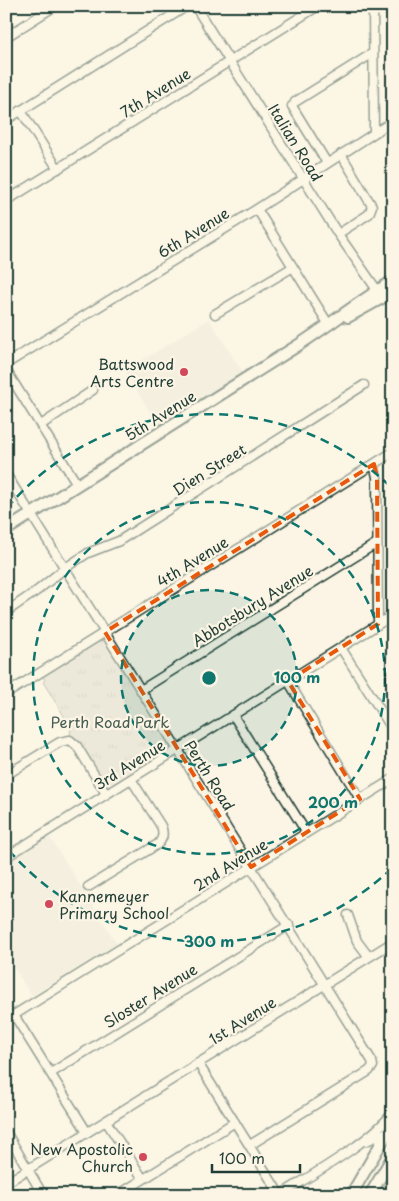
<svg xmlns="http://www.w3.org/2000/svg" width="399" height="1201" font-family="'Playpen Sans',sans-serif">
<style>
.built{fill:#ece7d8}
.grass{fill:url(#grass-dots);stroke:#7e8c80}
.park{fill:url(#park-tufts);stroke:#7e8c80}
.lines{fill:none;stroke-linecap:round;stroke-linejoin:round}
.minor-casing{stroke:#1f3d34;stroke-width:11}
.major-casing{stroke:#1f3d34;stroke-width:14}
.minor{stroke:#fcf5e5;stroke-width:8}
.major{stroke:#fcf5e5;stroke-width:10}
.marked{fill:none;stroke:#e8590c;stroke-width:4;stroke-dasharray:10 6;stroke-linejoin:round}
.ring{fill:none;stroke:#0f766e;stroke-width:2.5;stroke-dasharray:9 6}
.poi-dot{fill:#d1495b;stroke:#fcf5e5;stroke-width:2}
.labels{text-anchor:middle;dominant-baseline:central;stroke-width:4.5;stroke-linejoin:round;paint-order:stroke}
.street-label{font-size:15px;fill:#1f3d34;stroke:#fcf5e5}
.poi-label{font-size:15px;fill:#1f3d34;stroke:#fcf5e5;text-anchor:end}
.park-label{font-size:15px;fill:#455c52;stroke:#fcf5e5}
.centre{fill:#0f766e;stroke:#fcf5e5;stroke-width:2.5}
.ring-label{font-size:15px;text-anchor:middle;font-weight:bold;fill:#0f766e;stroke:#fcf5e5;stroke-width:4.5;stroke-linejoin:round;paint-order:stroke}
</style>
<defs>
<pattern id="grass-dots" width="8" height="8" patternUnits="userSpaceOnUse" patternTransform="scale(1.25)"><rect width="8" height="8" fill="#dcdacc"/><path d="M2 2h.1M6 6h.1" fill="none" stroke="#bcbcb0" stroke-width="1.8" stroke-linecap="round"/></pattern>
<pattern id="park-tufts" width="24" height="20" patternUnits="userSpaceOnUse" patternTransform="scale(1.25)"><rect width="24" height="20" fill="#dcdacc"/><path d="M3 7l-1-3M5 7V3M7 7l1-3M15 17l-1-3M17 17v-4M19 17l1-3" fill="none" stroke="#bcbcb0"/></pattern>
</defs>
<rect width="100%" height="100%" fill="#fcf5e5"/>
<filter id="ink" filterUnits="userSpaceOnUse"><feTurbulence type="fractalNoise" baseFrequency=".02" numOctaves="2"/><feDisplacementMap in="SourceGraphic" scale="10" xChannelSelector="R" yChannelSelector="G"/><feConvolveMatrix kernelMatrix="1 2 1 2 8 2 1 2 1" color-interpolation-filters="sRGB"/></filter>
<g filter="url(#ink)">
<!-- built -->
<path class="built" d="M209,319L243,373L158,425L125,371Z
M49,836L117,944L32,996L6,955V863Z"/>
<!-- grass -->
<path class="grass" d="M393,1166V1195H377Z"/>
<!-- park -->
<path class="park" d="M102,640L107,643L171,747L170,751L114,786L110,787L104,783L70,737L71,727L43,682L45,680L42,675Z"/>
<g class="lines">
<defs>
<path id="minor" d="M195,6L338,234L377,290
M373,6L374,133
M6,37L55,6
M295,102L373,53
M292,106L327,163
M21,111L58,169
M6,120L187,6
M6,201L318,6
M257,209L329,325
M338,234L369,214L372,206L341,154
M215,314L293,267
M6,364L257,209L393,121
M6,370L77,484
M41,425L93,390
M374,464L377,477L378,624
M6,474L372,1061L373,1066L369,1071L250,1145
M6,612L38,590L65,568L88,553L119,541L364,385
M341,648L393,730
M288,681L360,799
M141,690L377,543
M6,694L393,452
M233,715L306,832
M6,775L60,742L70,740L77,746L106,794
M6,857L393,615
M88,887L158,844C163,839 164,833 161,826L131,779
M348,915L357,941L369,957
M14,1015L87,1132
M6,1020L393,779
M198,1063L280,1195
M51,1073L289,925
M106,1121L143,1179
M6,1132L43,1195
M366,1141L388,1132
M6,1183L393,942
M118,1195L235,1122
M280,1195C313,1174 371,1142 393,1112"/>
<path id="major" d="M348,317L393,292
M6,530L297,346C330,325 359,301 393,281
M351,1195L393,1123
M370,1195L393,1156"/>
</defs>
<!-- minor casing -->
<use href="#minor" class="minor-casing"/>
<!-- major casing -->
<use href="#major" class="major-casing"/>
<!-- minor -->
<use href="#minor" class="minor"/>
<!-- major -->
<use href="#major" class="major"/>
</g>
</g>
<!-- marked area -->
<path d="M0 0H399V1201H0ZM374,464L377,477L378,624L288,681L360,799L251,867L105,632Z" fill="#fcf5e5" fill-opacity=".55" fill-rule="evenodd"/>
<path class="marked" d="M374,464L377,477L378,624L288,681L360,799L251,867L105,632Z"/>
<!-- distance rings -->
<circle cx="209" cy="678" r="88" fill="#0f766e" fill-opacity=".12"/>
<g class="ring">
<circle cx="209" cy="678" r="88"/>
<circle cx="209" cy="678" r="176"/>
<path d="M392 868A264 264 0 0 1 7 848M7 508A264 264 0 0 1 392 488"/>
</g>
<!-- markers -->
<g class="poi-dot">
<circle cx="184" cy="372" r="5"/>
<circle cx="49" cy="904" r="5"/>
<circle cx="143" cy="1157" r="5"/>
</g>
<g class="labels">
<!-- street labels -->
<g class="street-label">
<text transform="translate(155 92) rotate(-32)">7th Avenue</text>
<text transform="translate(296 142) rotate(58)">Italian Road</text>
<text transform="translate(193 232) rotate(-32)">6th Avenue</text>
<text transform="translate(160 415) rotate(-32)">5th Avenue</text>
<text transform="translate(209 469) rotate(-32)">Dien Street</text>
<text transform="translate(192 561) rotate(-32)">4th Avenue</text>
<text transform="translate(252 605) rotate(-32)">Abbotsbury Avenue</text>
<text transform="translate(129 764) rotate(-32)">3rd Avenue</text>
<text transform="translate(210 775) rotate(58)">Perth Road</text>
<text transform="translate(230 864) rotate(-32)">2nd Avenue</text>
<text transform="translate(150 995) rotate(-32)">Sloster Avenue</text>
<text transform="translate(242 1020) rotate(-32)">1st Avenue</text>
</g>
<!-- poi labels -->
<g class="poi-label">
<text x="174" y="363">Battswood<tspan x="174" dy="17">Arts Centre</tspan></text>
<text x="59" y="895" text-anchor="start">Kannemeyer<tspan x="59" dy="17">Primary School</tspan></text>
<text x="133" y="1148">New Apostolic<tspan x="133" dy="17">Church</tspan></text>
</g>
<!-- park labels -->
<g class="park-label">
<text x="110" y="721">Perth Road Park</text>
</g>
</g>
<circle cx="209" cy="678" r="8" class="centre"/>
<g class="ring-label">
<text x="297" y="683">100 m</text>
<text x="333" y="808">200 m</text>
<text x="209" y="947">300 m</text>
</g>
<!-- margin -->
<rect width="399" height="1201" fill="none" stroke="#fcf5e5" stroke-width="25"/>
<rect x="12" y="12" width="374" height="1176" fill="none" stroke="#1f3d34" stroke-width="2" filter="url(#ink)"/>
<!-- scale -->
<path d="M212 1164v8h88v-8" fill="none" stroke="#1f3d34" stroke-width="2.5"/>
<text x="219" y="1164" font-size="15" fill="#1f3d34" stroke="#fcf5e5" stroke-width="4" paint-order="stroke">100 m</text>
</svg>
